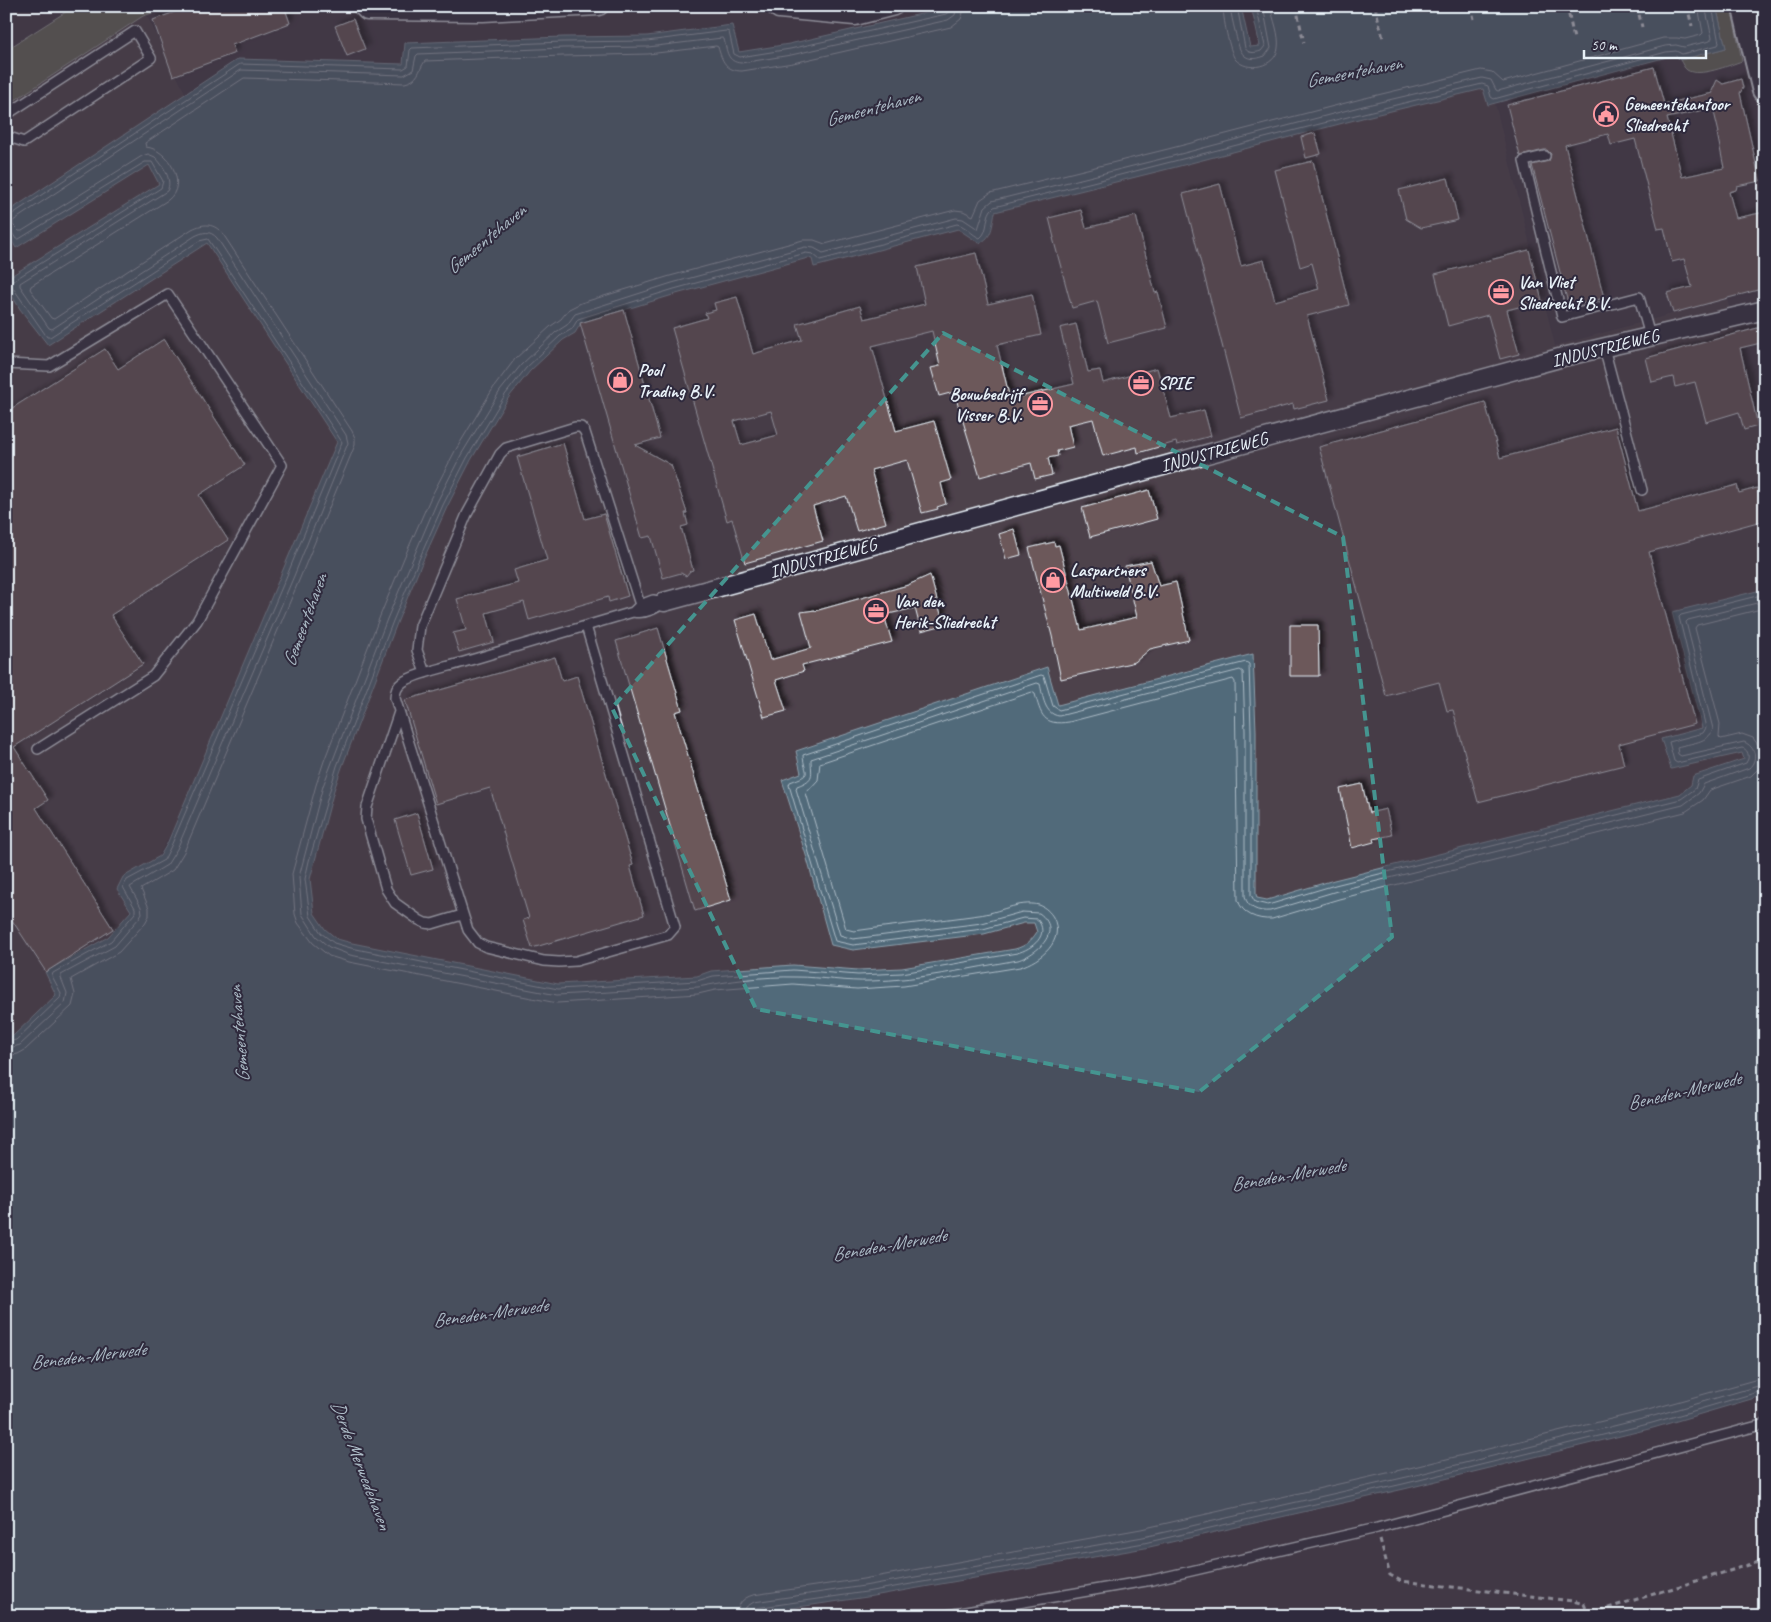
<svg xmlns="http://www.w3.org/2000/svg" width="1771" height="1622" font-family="Caveat,sans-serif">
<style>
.built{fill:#4e424c}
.green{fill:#686b5c;stroke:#a8aeaa}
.water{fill:#516a7a;stroke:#8da0ac}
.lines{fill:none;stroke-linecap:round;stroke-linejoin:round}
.shore{stroke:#acbbc6;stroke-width:1}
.building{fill:#6c595a;stroke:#e8f1f8;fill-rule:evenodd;filter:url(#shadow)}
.lane-casing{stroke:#e8f1f8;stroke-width:12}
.street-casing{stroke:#e8f1f8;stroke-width:21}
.secondary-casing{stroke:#e8f1f8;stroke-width:29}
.path{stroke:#e8f1f8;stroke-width:3;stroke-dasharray:5 4;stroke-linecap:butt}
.lane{stroke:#2f2a3d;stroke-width:9}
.street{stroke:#2f2a3d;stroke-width:18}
.secondary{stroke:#2f2a3d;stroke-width:25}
.marked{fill:none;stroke:#459590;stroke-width:4;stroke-dasharray:10 6;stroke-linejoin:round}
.labels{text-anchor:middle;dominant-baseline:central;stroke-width:4;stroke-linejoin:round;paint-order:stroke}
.poi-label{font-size:18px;font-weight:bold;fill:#e8f1f8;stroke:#2f2a3d;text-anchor:start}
.street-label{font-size:18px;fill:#e8f1f8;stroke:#2f2a3d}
.water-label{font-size:19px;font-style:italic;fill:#acbbc6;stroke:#2f2a3d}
</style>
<defs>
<filter id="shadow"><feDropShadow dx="4.5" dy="-4.5" stdDeviation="2.5" flood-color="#0009"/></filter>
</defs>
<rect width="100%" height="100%" fill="#413846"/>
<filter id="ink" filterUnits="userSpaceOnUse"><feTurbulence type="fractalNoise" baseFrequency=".02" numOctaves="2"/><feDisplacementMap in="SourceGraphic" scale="10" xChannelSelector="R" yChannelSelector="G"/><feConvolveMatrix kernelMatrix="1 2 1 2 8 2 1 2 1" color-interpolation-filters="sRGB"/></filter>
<g filter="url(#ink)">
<!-- built -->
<path class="built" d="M142,6L368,463L51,1057L6,1063V72Z
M1489,80L1555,346L1727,299L1765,457V832L1311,933L513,1023L295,946L289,868L472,392L563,302Z"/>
<!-- green -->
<path class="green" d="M75,6H174L143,16L6,106V50Z
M1716,6H1731L1742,61C1730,65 1699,78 1687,70C1684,68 1682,63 1680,60L1726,48Z"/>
<!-- water -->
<path class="water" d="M956,6H1241L1250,47L1260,46L1251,6H1716L1726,48L1680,60L1676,56L1667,57L1488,105L1483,89L1366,117L1172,168L995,212C992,225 993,238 979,243L958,229L814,267L812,259L808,258L676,294L581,323L575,333L563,340L530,371L509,397L471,460L447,507L421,565L397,623L342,767L334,790L310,879L314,913L325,929L337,939L352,943L558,984L697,976L711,971L793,965L858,970L902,968L1015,949C1026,946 1031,941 1037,932L1034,923H1024L984,934L853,950L831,945L806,855L782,780L801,773L796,751L1047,667L1058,705L1253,654L1256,731V894L1257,898L1267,900L1334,880L1680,794L1691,785L1693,776L1744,759L1742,753L1671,769L1661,739L1702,728L1672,612L1765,589V1395L1653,1428L1404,1489L1145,1548L867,1597L737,1616H6V1038L13,1036L56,995L45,972L108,937L131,911L117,889L123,877L160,856L167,844L337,442L207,243L48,345L20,309L6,286V279L159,184L149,165L16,248L6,231V213L238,59L403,64L405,43L563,37L647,36L732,25L739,52L789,44Z"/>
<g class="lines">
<!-- shore -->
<path class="shore" d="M1223,6C1223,18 1229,50 1235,59C1247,73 1276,67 1278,48C1280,35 1273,19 1270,6
M1230,6C1231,14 1233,23 1235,31C1239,49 1241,65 1265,56L1271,48L1263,6
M1237,6L1245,48C1248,54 1255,53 1261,51L1265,46L1256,6
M1698,6L1703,33L1701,35L1685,39L1677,38H1663L1503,82L1492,72L1481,70L1361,99L1168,149L990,193L980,200L973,216L963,211L955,210L825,244L814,240H803L670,276L581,303L569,309L561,319L551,326L515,359L494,387L455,451L430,499L404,558L380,616L324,761L316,785L292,874L295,914L298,923L313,943L329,956L349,962L557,1003L698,994L715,990L793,984L857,989L904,986L1020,967C1040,961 1066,941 1053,917C1050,912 1045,907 1039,905C1019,900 998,913 979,915C937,921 895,925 854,931L846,929L806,793L818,780L820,763L1032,692L1035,694C1041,715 1043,726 1069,722L1233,679L1235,682L1238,900C1242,914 1257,920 1272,919L1339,899L1685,812L1703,800L1710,790L1751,776L1761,766L1762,759L1761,749L1753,738L1742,734L1721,739L1719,737L1720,724L1695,628L1697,625L1765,608
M1705,6L1712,38L1710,41L1684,47L1676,45L1665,46L1498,91L1496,90L1491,80L1482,78L1363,106L1169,157L992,201L985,207L978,229L963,219L956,218L823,253L814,248L805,247L672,283L575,314L567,325L556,332L521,365L500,391L461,455L437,502L387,619L323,786L299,877L302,914L316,936L329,947L350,955L557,995L698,987C727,981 765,976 796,977C821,977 846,982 871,981C921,980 970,968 1018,960C1037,954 1064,931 1039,913L1022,912L982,923L853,939L840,935L796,789L797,786C816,779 811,775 811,759L1037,683L1040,684C1043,696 1044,714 1059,716L1240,670L1243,672L1245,731V896C1247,908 1258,912 1270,911L1337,891L1683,805L1699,793L1704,784L1749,768C1758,760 1756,747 1744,742L1681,756L1678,754L1677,747C1690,743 1709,743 1713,729L1686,622L1688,620L1765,601
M1712,6L1719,43L1718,45L1682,54L1676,51L1666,52L1494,99L1491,97L1488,86L1482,84C1319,123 1157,166 994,207C984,214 990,231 980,238C972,235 966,226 957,224L820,260L813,254L806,253L674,289L578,319L572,329L560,336L526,368L505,395L467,458L443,505L417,564L393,621L337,766L309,861L305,879L310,916L321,933L334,943L351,948L558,989L697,981L713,976L793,970L858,975L902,973L1017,953C1032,949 1051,935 1037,919L1023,918L983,929L853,945L835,941L789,785L790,782C815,773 804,775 803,755L1041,675L1044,676L1053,706L1059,710L1246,662L1249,664L1251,731V895L1255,902L1268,905L1335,885L1681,799L1695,789L1698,780L1746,763L1748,759C1749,754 1747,749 1742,748L1677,763L1674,761L1669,742L1703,733L1706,728L1679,617L1681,615L1765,594
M6,216L11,215L240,64L403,69L408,66L410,50L412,48L563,42L647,41L726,31L729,32L734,54L740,57L790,49L946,14L950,11L951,6
M6,230L11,231L16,239H19L145,162H152L163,181L161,188L11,282V285L47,337H50L199,241L208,239L342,442L288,573L171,846L164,860L127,880L123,887L135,908V913L111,941L53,973L52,976L61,993L60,998L16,1040L6,1042
M6,1049L20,1045L65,1003L67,993L61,978V975L115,946L139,918L142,913L141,907L130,887L167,865L177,849L294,576L348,443L346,435L217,238C210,230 203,232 195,236L52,329L49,328L20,286V283L167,191C173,180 163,165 155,157L148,154L142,156L22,231H19L13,225V221L241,70L404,75L413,70L416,56L418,54L563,48L648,47L722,38L724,39C727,51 727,62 741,63L791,55L948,20L955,15L957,6
M6,1056L18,1054L25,1050L72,1006L75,994L71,979L119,952L145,923L149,916V908L141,889L173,870L184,852L300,578L355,445V438L352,431L223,234C214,223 204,223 192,229L54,319L51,318L30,289L31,286L168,200C189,184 168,149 146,147L145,143L244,78L405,83C419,80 418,71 425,61L563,56L648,54L716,46L718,47C722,61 726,71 742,71L793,63L951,27L961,19L965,6
M737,1616C737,1605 742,1598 753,1595L863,1579L1141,1529L1418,1466L1648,1410L1765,1377
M744,1616L746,1607L754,1602L864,1586L1143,1537L1420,1474L1650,1417L1765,1384
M751,1616V1611L755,1608L866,1592L1144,1543L1403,1484L1652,1423L1765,1390"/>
</g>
<!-- building -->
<path class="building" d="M191,6H284L290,23L232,45L235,53L173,76L153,20Z
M353,19L365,49L347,56L335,26Z
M1654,67L1664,104L1713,93L1712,91L1717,80L1723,84L1741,79L1743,88L1740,93L1760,181L1737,186L1736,190L1729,192L1736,218L1765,212V288L1673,313L1667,293L1692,287L1684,259L1672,262L1664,228L1658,229L1635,139L1611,145L1608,134L1565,145L1604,298L1569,307L1532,165L1549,161L1551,154L1547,150H1544L1520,156L1507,105ZM1713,108L1719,133H1717L1724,168L1682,177L1667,118Z
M1315,133L1321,154L1306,158L1301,137Z
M1313,161L1349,305L1307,316L1329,400L1294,409L1293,404L1241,418L1183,194L1220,184L1241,266L1264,260L1275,301L1319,289L1312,263L1300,267L1275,170Z
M1448,178L1458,220L1421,228L1406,219L1399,190Z
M1081,210L1086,228L1136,216L1155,293L1158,292L1167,328L1108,343L1097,301L1072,308L1053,238H1054L1049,218Z
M1529,250L1542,301L1507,310L1519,354L1500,359L1488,315L1448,326L1435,274Z
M976,253L988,304L1032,294L1041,335L997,345L1010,399L1074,384L1060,328L1076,324L1088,372L1100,370L1103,383L1157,368L1171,418L1204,410L1211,436L1177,445L1176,442L1138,453L1137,447L1103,456L1093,419L1068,425L1073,447L1057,451L1058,456L1048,458L1052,475L1035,479L1031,463L980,477L954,392L939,396L931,368L940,366L932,331L872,346L896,431L934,421L951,480L941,483L946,504L937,507L938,509L922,513L907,460L871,470L886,523L857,531L846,496L813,506L823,541L745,563L732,519L727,521L672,328L707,318L705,313L716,310L714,303L737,297L753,354L802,340L797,324L860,306L864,319L925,304L917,267ZM771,411L778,435L741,445L734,421Z
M624,310L660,438L635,445L671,465L687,513H685L688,525L681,527L693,570L690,571L686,576L681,573L663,578L651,536L642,538L580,323Z
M1765,326V342L1740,348L1758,426L1744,430L1739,412L1706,422L1695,382L1675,387L1673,377L1652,382L1646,358Z
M164,339L245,465L199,495L228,540L111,615L143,664L14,747L48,800L36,808L113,929L46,972L6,911V412L105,349L118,369Z
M1485,402L1500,458L1616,427L1638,511L1737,485L1739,493L1757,488L1765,520L1649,552L1695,724L1619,744L1624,765L1478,802L1453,710L1447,711L1439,682L1386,696L1319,447Z
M563,443L585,519L604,514L628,596L609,602L608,597L529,620L524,602L486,613L494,642L459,652L453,633L466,630L457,599L518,583L514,570L547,560L517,457Z
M1149,490L1157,519L1090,537L1082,508Z
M1014,529L1021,555L1006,559L999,534Z
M1054,542L1055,546L1059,545L1081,630L1137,617L1125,566L1151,561L1159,586L1176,582L1189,640L1150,649L1135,662L1061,679L1052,636L1029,548Z
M930,575L944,625L921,631L915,608L884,615L892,642L802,665L804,671L776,680L786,711L764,717L735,620L756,614L770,660L811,648L801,612L815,610V611L908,585Z
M1290,625H1318L1319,676H1290Z
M658,628L682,710L675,712L731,900L695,911L616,641Z
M555,657L562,681L577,676L633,865L630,866L644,915L532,948L523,920L529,918L490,788L436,804L405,700Z
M1362,784L1369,813L1386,809L1392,835L1373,839L1374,842L1352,848L1340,789Z
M417,813L433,869L411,875L395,820Z"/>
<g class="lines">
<defs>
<path id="lane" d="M6,115L135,31L151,58L24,142L6,136
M1545,156L1524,161L1562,317L1639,297L1650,336
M1604,348L1642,490
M6,364L49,366L168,294L282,465L197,621L153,676L38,749
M653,600L664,602C655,610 646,614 633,612L640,605Z
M586,626L675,927L668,935L576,961L559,962L544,961L486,947L478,943L468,930L395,698C395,691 397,686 403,682C416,673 448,667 464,662C520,645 577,629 633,612
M425,673L417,650L420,626L467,514L500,454L506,448L575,427H581L585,432L640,605
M399,712L367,807L366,819L386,889L395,903L419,920L425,923L432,924L462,915
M942,1616L1152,1580L1377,1528L1765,1424"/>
<path id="street" d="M362,6L367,11L483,12L599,6
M775,6L779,9L855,16L894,6
M664,602L1563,357L1765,310"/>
<path id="secondary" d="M1745,6L1765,89
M1764,6L1765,8"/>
</defs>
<!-- lane casing -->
<use href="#lane" class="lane-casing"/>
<!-- street casing -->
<use href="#street" class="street-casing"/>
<!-- secondary casing -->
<use href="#secondary" class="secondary-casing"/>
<!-- path -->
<path class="path" d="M1296,6L1304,43
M1375,6L1383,38
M1471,6L1474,19
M1567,6L1574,39
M1637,6L1642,27
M1687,6L1692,26
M1380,1539L1390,1575L1401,1581L1573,1601L1584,1604L1589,1616
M1582,1616L1765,1560"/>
<!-- lane -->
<use href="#lane" class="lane"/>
<!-- street -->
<use href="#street" class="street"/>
<!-- secondary -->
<use href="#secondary" class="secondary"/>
</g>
</g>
<!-- marked area -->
<path d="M0 0H1771V1622H0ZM943,333L1343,537L1392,937L1199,1092L756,1009L612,708Z" fill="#413846" fill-opacity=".55" fill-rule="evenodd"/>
<path class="marked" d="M943,333L1343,537L1392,937L1199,1092L756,1009L612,708Z"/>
<!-- icons -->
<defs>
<symbol id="civic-ring" viewBox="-11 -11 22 22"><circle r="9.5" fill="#2f2a3d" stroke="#ff9aa2" stroke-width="1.5"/><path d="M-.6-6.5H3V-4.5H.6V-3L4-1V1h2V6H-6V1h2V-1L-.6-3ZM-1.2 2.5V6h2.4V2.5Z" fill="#ff9aa2"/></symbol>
<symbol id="office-ring" viewBox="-11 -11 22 22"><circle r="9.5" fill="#2f2a3d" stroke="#ff9aa2" stroke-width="1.5"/><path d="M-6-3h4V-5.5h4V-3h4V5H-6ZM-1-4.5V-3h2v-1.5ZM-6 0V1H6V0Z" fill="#ff9aa2"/></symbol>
<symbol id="shop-ring" viewBox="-11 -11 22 22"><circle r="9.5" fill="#2f2a3d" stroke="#ff9aa2" stroke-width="1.5"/><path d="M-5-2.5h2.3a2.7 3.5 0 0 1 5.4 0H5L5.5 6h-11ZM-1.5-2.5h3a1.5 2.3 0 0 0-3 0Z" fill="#ff9aa2"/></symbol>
</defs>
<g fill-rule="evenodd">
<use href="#civic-ring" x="1592" y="100" width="28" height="28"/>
<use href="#office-ring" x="1487" y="278" width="28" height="28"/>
<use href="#shop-ring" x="606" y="366" width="28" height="28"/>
<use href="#office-ring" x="1127" y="369" width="28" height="28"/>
<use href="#office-ring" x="1026" y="390" width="28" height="28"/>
<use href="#shop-ring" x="1039" y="566" width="28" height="28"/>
<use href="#office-ring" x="862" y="597" width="28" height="28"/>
</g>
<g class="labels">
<!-- poi labels -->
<g class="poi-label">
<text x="1624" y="104">Gemeentekantoor<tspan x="1624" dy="21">Sliedrecht</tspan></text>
<text x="1518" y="282">Van Vliet<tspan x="1518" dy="21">Sliedrecht B.V.</tspan></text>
<text x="638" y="370">Pool<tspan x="638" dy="21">Trading B.V.</tspan></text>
<text x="1158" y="383">SPIE</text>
<text x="1022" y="394" text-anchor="end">Bouwbedrijf<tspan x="1022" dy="21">Visser B.V.</tspan></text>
<text x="1070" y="570">Laspartners<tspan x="1070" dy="21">Multiweld B.V.</tspan></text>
<text x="894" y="601">Van den<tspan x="894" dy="21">Herik-Sliedrecht</tspan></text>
</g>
<!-- street labels -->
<g class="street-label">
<text transform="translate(1605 348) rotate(-14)">INDUSTRIEWEG</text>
<text transform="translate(1214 452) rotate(-15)">INDUSTRIEWEG</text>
<text transform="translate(823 558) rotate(-15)">INDUSTRIEWEG</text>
</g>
<!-- water labels -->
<g class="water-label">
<text transform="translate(1354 72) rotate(-11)">Gemeentehaven</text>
<text transform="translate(873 108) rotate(-15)">Gemeentehaven</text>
<text transform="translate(486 239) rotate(-40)">Gemeentehaven</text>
<text transform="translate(305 620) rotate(-70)">Gemeentehaven</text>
<text transform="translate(239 1034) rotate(-95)">Gemeentehaven</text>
<text transform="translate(1684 1091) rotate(-13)">Beneden-Merwede</text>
<text transform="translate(1288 1175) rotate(-10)">Beneden-Merwede</text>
<text transform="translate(889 1245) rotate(-10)">Beneden-Merwede</text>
<text transform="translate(490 1313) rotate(-8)">Beneden-Merwede</text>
<text transform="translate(88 1356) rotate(-7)">Beneden-Merwede</text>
<text transform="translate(361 1465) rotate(69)">Derde Merwedehaven</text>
</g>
</g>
<!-- margin -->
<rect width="1771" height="1622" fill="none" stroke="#2f2a3d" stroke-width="25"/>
<rect x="12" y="12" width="1746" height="1597" fill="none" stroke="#e8f1f8" stroke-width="2" filter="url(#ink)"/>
<!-- scale -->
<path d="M1584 50v8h122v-8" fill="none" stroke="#e8f1f8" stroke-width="2.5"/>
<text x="1591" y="50" font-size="15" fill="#e8f1f8" stroke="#2f2a3d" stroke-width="4" paint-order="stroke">50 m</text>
</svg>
